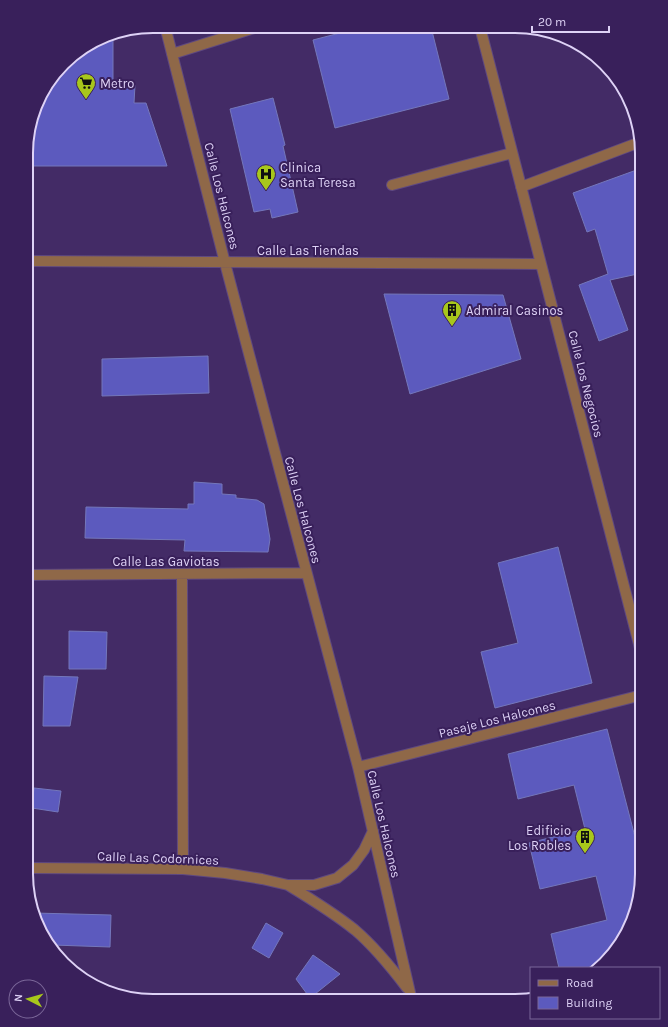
<svg xmlns="http://www.w3.org/2000/svg" width="668" height="1027" font-family="Karla,sans-serif">
<style>
.building{fill:#5c5abe;stroke:#7477bb}
.lines{fill:none;stroke-linecap:round;stroke-linejoin:round}
.minor-casing{stroke:#5f4980;stroke-width:12}
.minor{stroke:#8f6848;stroke-width:10}
.labels{text-anchor:middle;dominant-baseline:central;stroke-width:4;stroke-linejoin:round;paint-order:stroke}
.poi-label{font-size:13px;fill:#ded2f6;stroke:#39205b;text-anchor:start}
.street-label{font-size:13px;fill:#ded2f6;stroke:#39205b}
.rim{fill:none;stroke:#ded2f6;stroke-width:2}
</style>
<rect width="100%" height="100%" fill="#432b66"/>
<!-- building -->
<path class="building" d="M363,27H431L449,99L335,128L313,40Z
M113,34V85H135L134,103H146L167,166H27V137L39,97L69,58L105,36Z
M273,98L285,145L283,146L298,212L272,218L270,209L254,212L230,109Z
M642,168V273L610,280L628,330L599,341L579,285L608,274L595,229L587,232L573,193Z
M384,294L503,295L521,359L410,394Z
M208,356L209,393L102,396V359Z
M194,482L222,484V494L236,495V498L257,500L264,504L270,539L268,552L184,551L185,540L85,538L86,507L188,509V504H194Z
M558,547L592,683L495,708L481,652L518,643L498,563Z
M69,631L107,632L106,669H69Z
M44,676L78,677L70,726H43Z
M607,729L642,864V882L632,922L616,951L594,968H559L551,934L607,920L596,876L540,889L529,843L585,829L574,785L518,799L508,754Z
M34,788L61,791L58,812L32,808Z
M34,913L111,915L110,947L53,945L36,923Z
M266,923L283,933L269,958L252,948Z
M313,955L340,974L310,998L296,979Z"/>
<g class="lines">
<defs>
<path id="minor" d="M165,26L225,263L358,767L412,1001
M480,27L642,656
M172,54L261,26
M392,185L512,153
M521,187L640,142
M27,261L541,264
M182,574L183,869
M26,575L306,573
M358,767L642,695
M26,868L183,869L225,873L262,879L288,885H314L337,878L353,865L364,850L373,831
M288,885C311,899 334,913 355,930C375,947 391,967 407,988"/>
</defs>
<!-- minor casing -->
<use href="#minor" class="minor-casing"/>
<!-- minor -->
<use href="#minor" class="minor"/>
</g>
<!-- icons -->
<defs>
<symbol id="supermarket-pin" viewBox="-11 -11 22 30"><path d="M0 17L-7.5 6A9.5 9.5 0 1 1 7.5 6Z" fill="#a8c71b" stroke="#39205b"/><path d="M-6-5.5h2.5l.6 2H6L4.5 2H-2.5L-4.4-4H-6ZM-1.5 3.2a1.3 1.3 0 1 0 .1 0ZM3 3.2a1.3 1.3 0 1 0 .1 0Z" fill="#111"/></symbol>
<symbol id="hospital-pin" viewBox="-11 -11 22 30"><path d="M0 17L-7.5 6A9.5 9.5 0 1 1 7.5 6Z" fill="#a8c71b" stroke="#39205b"/><path d="M-5-5h3v3.5h4V-5h3V5h-3V1.5h-4V5h-3Z" fill="#111"/></symbol>
<symbol id="building-pin" viewBox="-11 -11 22 30"><path d="M0 17L-7.5 6A9.5 9.5 0 1 1 7.5 6Z" fill="#a8c71b" stroke="#39205b"/><path d="M-4-6H4V6H1V3H-1V6H-4ZM-2.5-4.3h1.7v1.8h-1.7ZM.8-4.3h1.7v1.8H.8ZM-2.5-1h1.7V.8h-1.7ZM.8-1h1.7V.8H.8Z" fill="#111"/></symbol>
</defs>
<g fill-rule="evenodd">
<use href="#supermarket-pin" x="75" y="72" width="22" height="30"/>
<use href="#hospital-pin" x="255" y="163" width="22" height="30"/>
<use href="#building-pin" x="441" y="299" width="22" height="30"/>
<use href="#building-pin" x="574" y="826" width="22" height="30"/>
</g>
<g class="labels">
<!-- poi labels -->
<g class="poi-label">
<text x="100" y="83">Metro</text>
<text x="280" y="167">Clinica<tspan x="280" dy="15">Santa Teresa</tspan></text>
<text x="466" y="310">Admiral Casinos</text>
<text x="571" y="830" text-anchor="end">Edificio<tspan x="571" dy="15">Los Robles</tspan></text>
</g>
<!-- street labels -->
<g class="street-label">
<text transform="translate(222 196) rotate(76)">Calle Los Halcones</text>
<text x="308" y="250">Calle Las Tiendas</text>
<text transform="translate(586 384) rotate(76)">Calle Los Negocios</text>
<text transform="translate(303 510) rotate(75)">Calle Los Halcones</text>
<text x="166" y="561">Calle Las Gaviotas</text>
<text transform="translate(497 719) rotate(-14)">Pasaje Los Halcones</text>
<text transform="translate(384 824) rotate(77)">Calle Los Halcones</text>
<text transform="translate(158 858) rotate(2)">Calle Las Codornices</text>
</g>
</g>
<!-- crop -->
<path d="M0 0H668V1027H0ZM153 33H515A120 120 0 0 1 635 153V874A120 120 0 0 1 515 994H153A120 120 0 0 1 33 874V153A120 120 0 0 1 153 33Z" fill="#39205b" fill-rule="evenodd"/>
<path class="rim" d="M153 33H515A120 120 0 0 1 635 153V874A120 120 0 0 1 515 994H153A120 120 0 0 1 33 874V153A120 120 0 0 1 153 33Z"/>
<!-- legend -->
<rect x="530" y="967" width="130" height="52" fill="#39205b" stroke="#7b6799"/>
<rect x="538" y="980" width="20" height="6" fill="#8f6848" stroke="#7b6799"/>
<text x="566" y="987" font-size="12" fill="#ded2f6">Road</text>
<rect x="538" y="997" width="20" height="12" fill="#5c5abe" stroke="#7b6799"/>
<text x="566" y="1007" font-size="12" fill="#ded2f6">Building</text>
<!-- north arrow -->
<g transform="translate(28 999) rotate(276)"><circle r="19" fill="#39205b" stroke="#7b6799"/>
<path d="M0-3L7 15L0 10L-7 15Z" fill="#a8c71b"/>
<text y="-6" font-size="11" font-weight="bold" text-anchor="middle" fill="#ded2f6">N</text>
</g>
<!-- scale -->
<path d="M532 26v6h77v-6" fill="none" stroke="#ded2f6" stroke-width="2"/>
<text x="538" y="26" font-size="12" fill="#ded2f6" stroke="#39205b" stroke-width="3" paint-order="stroke">20 m</text>
</svg>
